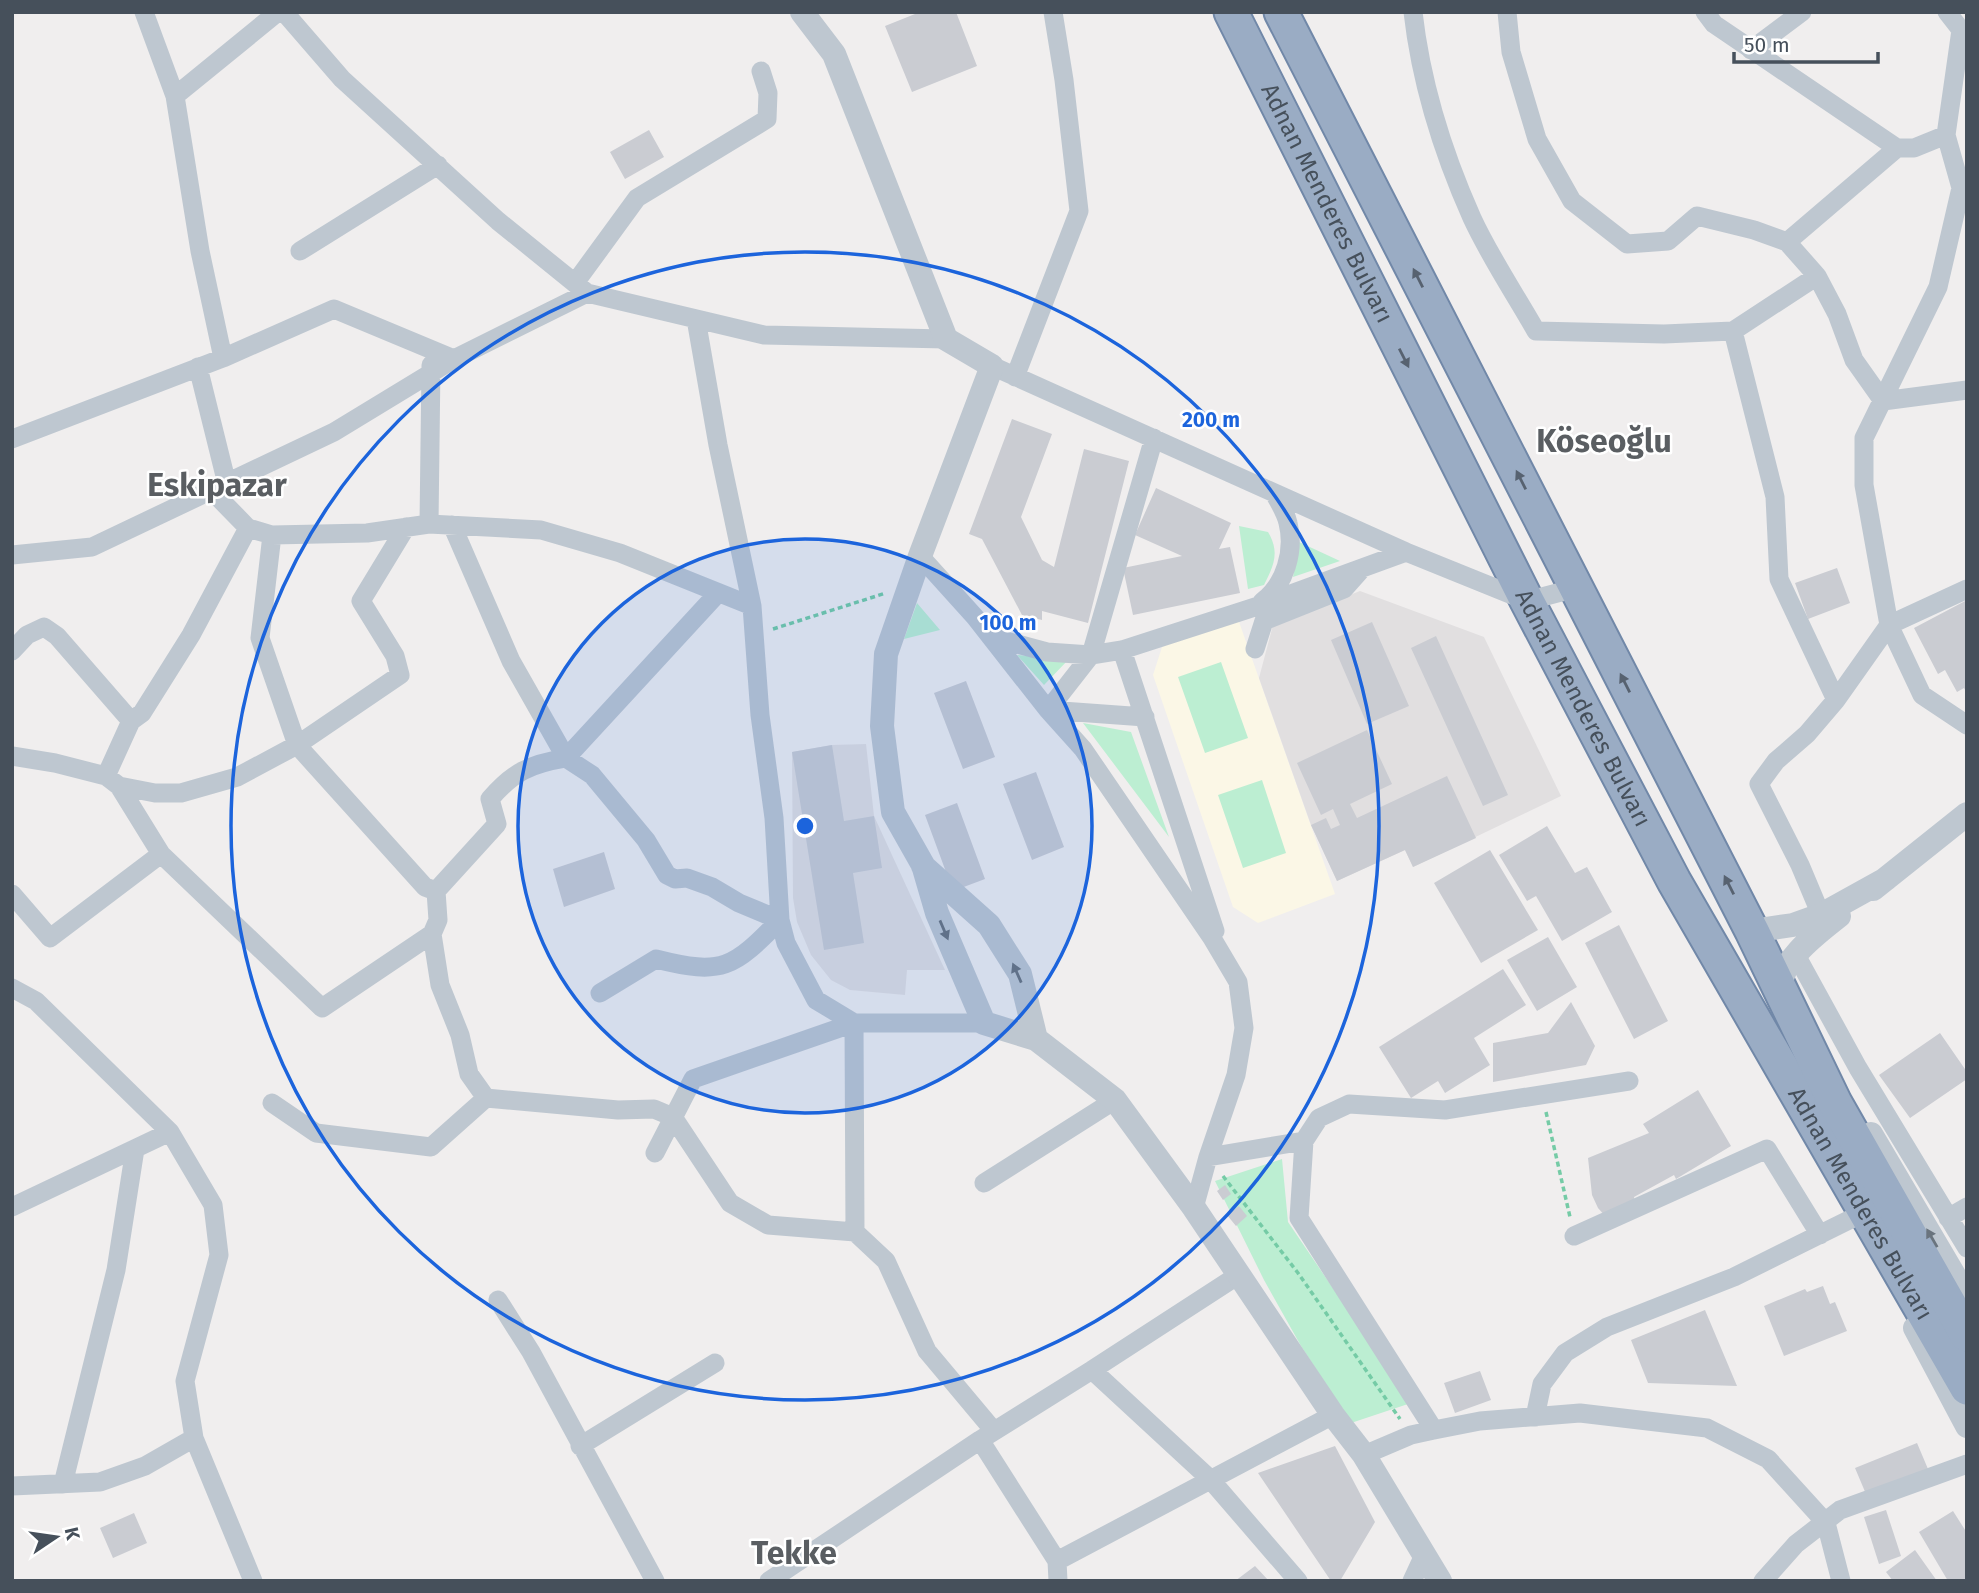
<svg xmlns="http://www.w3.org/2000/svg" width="1979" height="1593" font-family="'Fira Sans',sans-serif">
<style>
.commercial{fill:#fbf7e6}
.education{fill:#e1dfe0}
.green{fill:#bceed2}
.building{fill:#caccd2}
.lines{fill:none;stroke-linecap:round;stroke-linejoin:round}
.trunk-casing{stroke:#7188a8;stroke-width:37}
.path{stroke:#75cba6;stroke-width:3.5;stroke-dasharray:5 3.5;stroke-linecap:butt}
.minor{stroke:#bec7d0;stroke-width:19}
.tertiary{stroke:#bec7d0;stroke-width:24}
.trunk{stroke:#9aacc4;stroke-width:33}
.oneway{fill:#576270}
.oneway2{fill:#6a747e}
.ring{fill:none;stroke:#1c64dc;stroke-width:3.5}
.labels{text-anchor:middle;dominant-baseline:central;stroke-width:5;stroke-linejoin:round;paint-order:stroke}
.street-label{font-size:24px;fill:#46505b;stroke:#fff}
.district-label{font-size:32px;font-weight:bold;fill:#5a5e62;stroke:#fff}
.centre{fill:#1c64dc;stroke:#fff;stroke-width:3.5}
.ring-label{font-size:21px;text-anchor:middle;font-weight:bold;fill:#1c64dc;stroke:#fff;stroke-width:5;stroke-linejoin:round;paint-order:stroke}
</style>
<rect width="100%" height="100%" fill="#f0eeee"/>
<!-- commercial -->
<path class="commercial" d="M1238,619L1335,894L1258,923L1233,907L1153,675L1163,644Z"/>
<!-- education -->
<path class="education" d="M1360,591L1484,637L1561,796L1413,867L1405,850L1337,881L1311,825L1259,678L1273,625Z
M866,744L874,816L945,970H907L905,995L850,990L831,980L811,955L797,922L793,898L792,752L832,745Z"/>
<!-- green -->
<path class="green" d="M1239,526L1268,532C1280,552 1274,565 1264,585L1248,589Z
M1299,542L1340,561L1293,577Z
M917,603L940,630L904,639Z
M1017,655L1069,659L1044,685Z
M1221,662L1248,738L1205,753L1178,677Z
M1083,723L1131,732L1169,837Z
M1262,780L1286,853L1243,868L1218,795Z
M1282,1159L1288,1222L1411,1403L1351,1423L1301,1346L1264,1280L1215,1181Z"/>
<!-- building -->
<path class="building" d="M920,12H956L977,66L912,92L885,26Z
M649,130L664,157L625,179L610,152Z
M1012,419L1052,434L1021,517L1042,560L1054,567L1084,449L1129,461L1088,623L1042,611V620L1022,615L982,539L969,534Z
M1156,488L1231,523L1219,549L1230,547L1240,593L1133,615L1123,568L1182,556L1135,535Z
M1837,568L1850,603L1808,619L1795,583Z
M1967,600V693L1964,688L1957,692L1945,670L1938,674L1914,628Z
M1372,622L1409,706L1367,724L1331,640Z
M1436,636L1508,795L1483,806L1411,648Z
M966,681L995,757L963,769L934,693Z
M1367,730L1392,784L1350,804L1357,818L1447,776L1476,838L1413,867L1405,850L1337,881L1311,825L1326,818L1331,829L1340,825L1333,809L1321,815L1297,763Z
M832,745L844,821L874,816L882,868L853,873L864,943L824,950L792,752Z
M1036,772L1064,847L1032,860L1003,784Z
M957,803L985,879L953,891L925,815Z
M1547,826L1575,873L1587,867L1612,912L1562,941L1536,896L1527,901L1499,855Z
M1490,850L1538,930L1481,963L1434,883Z
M604,852L615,889L564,907L553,869Z
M1619,925L1668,1021L1634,1039L1585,943Z
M1548,937L1577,987L1537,1011L1507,960Z
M1503,969L1526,1005L1474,1038L1490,1065L1445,1093L1438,1081L1411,1098L1379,1047Z
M1571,1002L1595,1046L1586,1065L1493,1082V1043L1548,1033Z
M1940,1033L1967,1072V1079L1910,1118L1879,1075Z
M1698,1090L1731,1146L1676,1179L1674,1175L1634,1197L1635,1201L1606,1217L1598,1208L1592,1195L1588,1158L1649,1133L1643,1124Z
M1225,1185L1231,1194L1223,1200L1217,1191Z
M1239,1206L1247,1216L1236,1226L1227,1215Z
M1823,1286L1830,1304L1835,1302L1847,1331L1784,1356L1764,1306L1805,1289L1807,1292Z
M1705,1310L1737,1386L1648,1383L1631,1340Z
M1480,1371L1491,1400L1455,1413L1444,1383Z
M1917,1443L1928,1469L1866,1494L1855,1468Z
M1335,1446L1375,1522L1340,1581H1331L1258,1473Z
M1886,1510L1901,1556L1879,1564L1864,1517Z
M1953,1511L1967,1533V1581H1948L1919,1532Z
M134,1513L147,1543L113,1558L100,1528Z
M1915,1550L1937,1581H1893L1886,1572Z
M1255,1566L1269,1581H1235Z"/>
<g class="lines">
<defs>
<g id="trunk">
<path id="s1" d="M1231,12L1527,601L1674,881L1967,1388"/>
<path d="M1281,12L1752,931L1835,1103L1967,1335"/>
</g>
</defs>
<!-- trunk casing -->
<use href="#trunk" class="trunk-casing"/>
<!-- path -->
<path class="path" d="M773,629L886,593
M1546,1112L1570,1217
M1223,1176L1298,1273L1400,1419"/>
<!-- minor -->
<path class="minor" d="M144,12L175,96L200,251L223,358
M284,12L342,79L498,221L587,293L764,335L946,339
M1413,12C1421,83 1443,153 1472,218C1490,257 1515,294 1536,331L1664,334L1733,331L1817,276L1837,314L1854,360L1883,401L1967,390
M1507,12L1511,52L1537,139L1572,201L1627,244L1668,241L1697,216L1754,230L1787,242
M1705,12L1714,24L1897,148H1914L1946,135L1961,188L1938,287L1864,438V485L1889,625L1836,700L1807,734L1776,761L1759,784L1800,865L1821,915
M1751,50L1802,12
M175,96L278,12
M1946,135L1961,30L1947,12
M300,251L438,165
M1817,276L1787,242L1897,148
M575,283L637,198L767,119L768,93L761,71
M1733,331L1775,497L1779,579L1836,700
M454,359L587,293
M992,366L1406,552L1527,601L1576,588
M198,367L227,484
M1015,377L1079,211L1064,80L1053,12
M12,439L223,358L334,309L454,359L334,432L92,547L12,555
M212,491L248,528L272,535L367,533L429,524L541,530L620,553L752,606L718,445L696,319
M429,524L431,365
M452,525L511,661L566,758L718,593
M272,535L260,638L297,745L400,675L395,656L361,601L406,527
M920,556L975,617L1048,710L1083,749L1212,938L1238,982L1244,1028L1236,1075L1208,1157L1194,1208
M1967,589L1889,625L1922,695L1967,725
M1262,602C1285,585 1295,551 1288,523C1286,513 1279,502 1274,493
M991,637L1047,652L1091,655L1154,438
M1255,649L1264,621L1344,589L1360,571
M1122,650L1215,931
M12,651L27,635L44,627L57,636L131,721
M1145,717L1048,710L1091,655L1122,650L1258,606L1406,552
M12,756L55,763L106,776L119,786L155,793H181L237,777L297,745L425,887L436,891L497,824L490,799C513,772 530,764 566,758L592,775L646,840L667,875L675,879L687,878L712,887L739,903L780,920L774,818L760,715L752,606
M106,776L131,721L142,713L191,635L248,528
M119,786L161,854L322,1008L432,934
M436,891L438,920L432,934L440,985L460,1035L469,1074L486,1098
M12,894L50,938L161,854
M780,920L786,943L816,1000L854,1023H984
M1796,955L1858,1068L1967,1248
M12,988L36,1001L170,1132L213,1205L219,1255L185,1381L194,1438L253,1581
M600,993L656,959C723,976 733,968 780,920
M272,1103L316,1133L431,1147L486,1098L618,1110L654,1109L673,1117L730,1203L768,1225L855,1232L854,1023L693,1079L655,1153
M1304,1141L1299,1218L1434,1430
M1208,1157L1304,1141L1319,1118L1349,1104L1445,1110L1629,1081
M984,1183L1115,1100
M12,1207L170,1132
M1948,1218L1967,1207
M855,1232L886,1261L927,1351L994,1431
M1574,1236L1767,1149L1820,1235
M1240,1274L1092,1370L1210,1479L1298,1581
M498,1300L531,1352L655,1581
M1535,1417L1542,1384L1565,1353L1607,1327L1734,1277L1855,1217
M980,1440L1057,1561L1058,1581
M580,1446L715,1363
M1364,1455L1411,1435L1434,1430L1480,1421L1580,1413L1707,1428L1768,1459L1826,1523L1841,1581
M63,1484L116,1270L135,1149
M12,1486L100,1482L145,1466L194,1438
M1057,1561L1333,1415
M769,1581L980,1440L1092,1370
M1412,1581L1424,1555
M1763,1581L1796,1544L1840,1510L1967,1464"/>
<!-- tertiary -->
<path class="tertiary" d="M802,12L834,54L946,339L992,366L920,556L886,654L882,726L893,812L923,865L937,913L984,1023L1036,1039L1115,1100L1194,1208L1333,1415L1364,1455L1440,1581
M923,866L989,925L1020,974L1036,1039
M1873,889L1967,814
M1759,943L1752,931L1793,925L1821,915L1886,879
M1780,989C1781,959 1818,933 1839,916
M1871,1134L1967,1297
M1915,1328L1967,1426"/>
<!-- trunk -->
<use href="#trunk" class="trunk"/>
</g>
<!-- one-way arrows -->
<defs><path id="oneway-solid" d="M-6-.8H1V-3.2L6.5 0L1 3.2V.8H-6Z" transform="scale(1.75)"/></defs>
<g class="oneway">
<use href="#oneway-solid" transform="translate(1418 278) rotate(-117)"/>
<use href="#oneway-solid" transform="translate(1404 358) rotate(63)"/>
<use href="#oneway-solid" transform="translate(1521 480) rotate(-117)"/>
<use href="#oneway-solid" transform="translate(1625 683) rotate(-117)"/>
<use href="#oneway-solid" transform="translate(1729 885) rotate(-117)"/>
</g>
<g class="oneway2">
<use href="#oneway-solid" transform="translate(944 930) rotate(67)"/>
<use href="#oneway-solid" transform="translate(1017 973) rotate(-114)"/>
<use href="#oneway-solid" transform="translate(1932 1238) rotate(-120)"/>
</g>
<!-- distance rings -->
<circle cx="805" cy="826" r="287" fill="#1c64dc" fill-opacity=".12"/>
<g class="ring">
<circle cx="805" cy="826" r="287"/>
<circle cx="805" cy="826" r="574"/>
</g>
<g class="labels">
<!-- street labels -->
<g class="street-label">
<text stroke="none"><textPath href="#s1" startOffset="214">Adnan Menderes Bulvarı</textPath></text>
<text stroke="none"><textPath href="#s1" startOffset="780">Adnan Menderes Bulvarı</textPath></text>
<text stroke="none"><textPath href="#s1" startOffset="1348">Adnan Menderes Bulvarı</textPath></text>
</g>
<!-- district labels -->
<g class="district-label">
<text x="1604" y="441">Köseoğlu</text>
<text x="217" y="485">Eskipazar</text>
<text x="794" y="1553">Tekke</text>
</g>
</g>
<circle cx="805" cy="826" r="10" class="centre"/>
<g class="ring-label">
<text x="1211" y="427">200 m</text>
<text x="1008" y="630">100 m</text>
</g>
<!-- border -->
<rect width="1979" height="1593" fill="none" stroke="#46505b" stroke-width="28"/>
<!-- north arrow -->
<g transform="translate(56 1537) rotate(77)" stroke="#ffffff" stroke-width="5" paint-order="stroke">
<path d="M0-5L12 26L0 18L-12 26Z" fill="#46505b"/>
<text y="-10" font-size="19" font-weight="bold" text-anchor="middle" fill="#46505b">K</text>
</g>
<!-- scale -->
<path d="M1734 52v10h144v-10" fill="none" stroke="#46505b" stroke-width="3.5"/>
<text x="1744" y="52" font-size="21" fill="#46505b" stroke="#ffffff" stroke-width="5" paint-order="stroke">50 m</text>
</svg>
